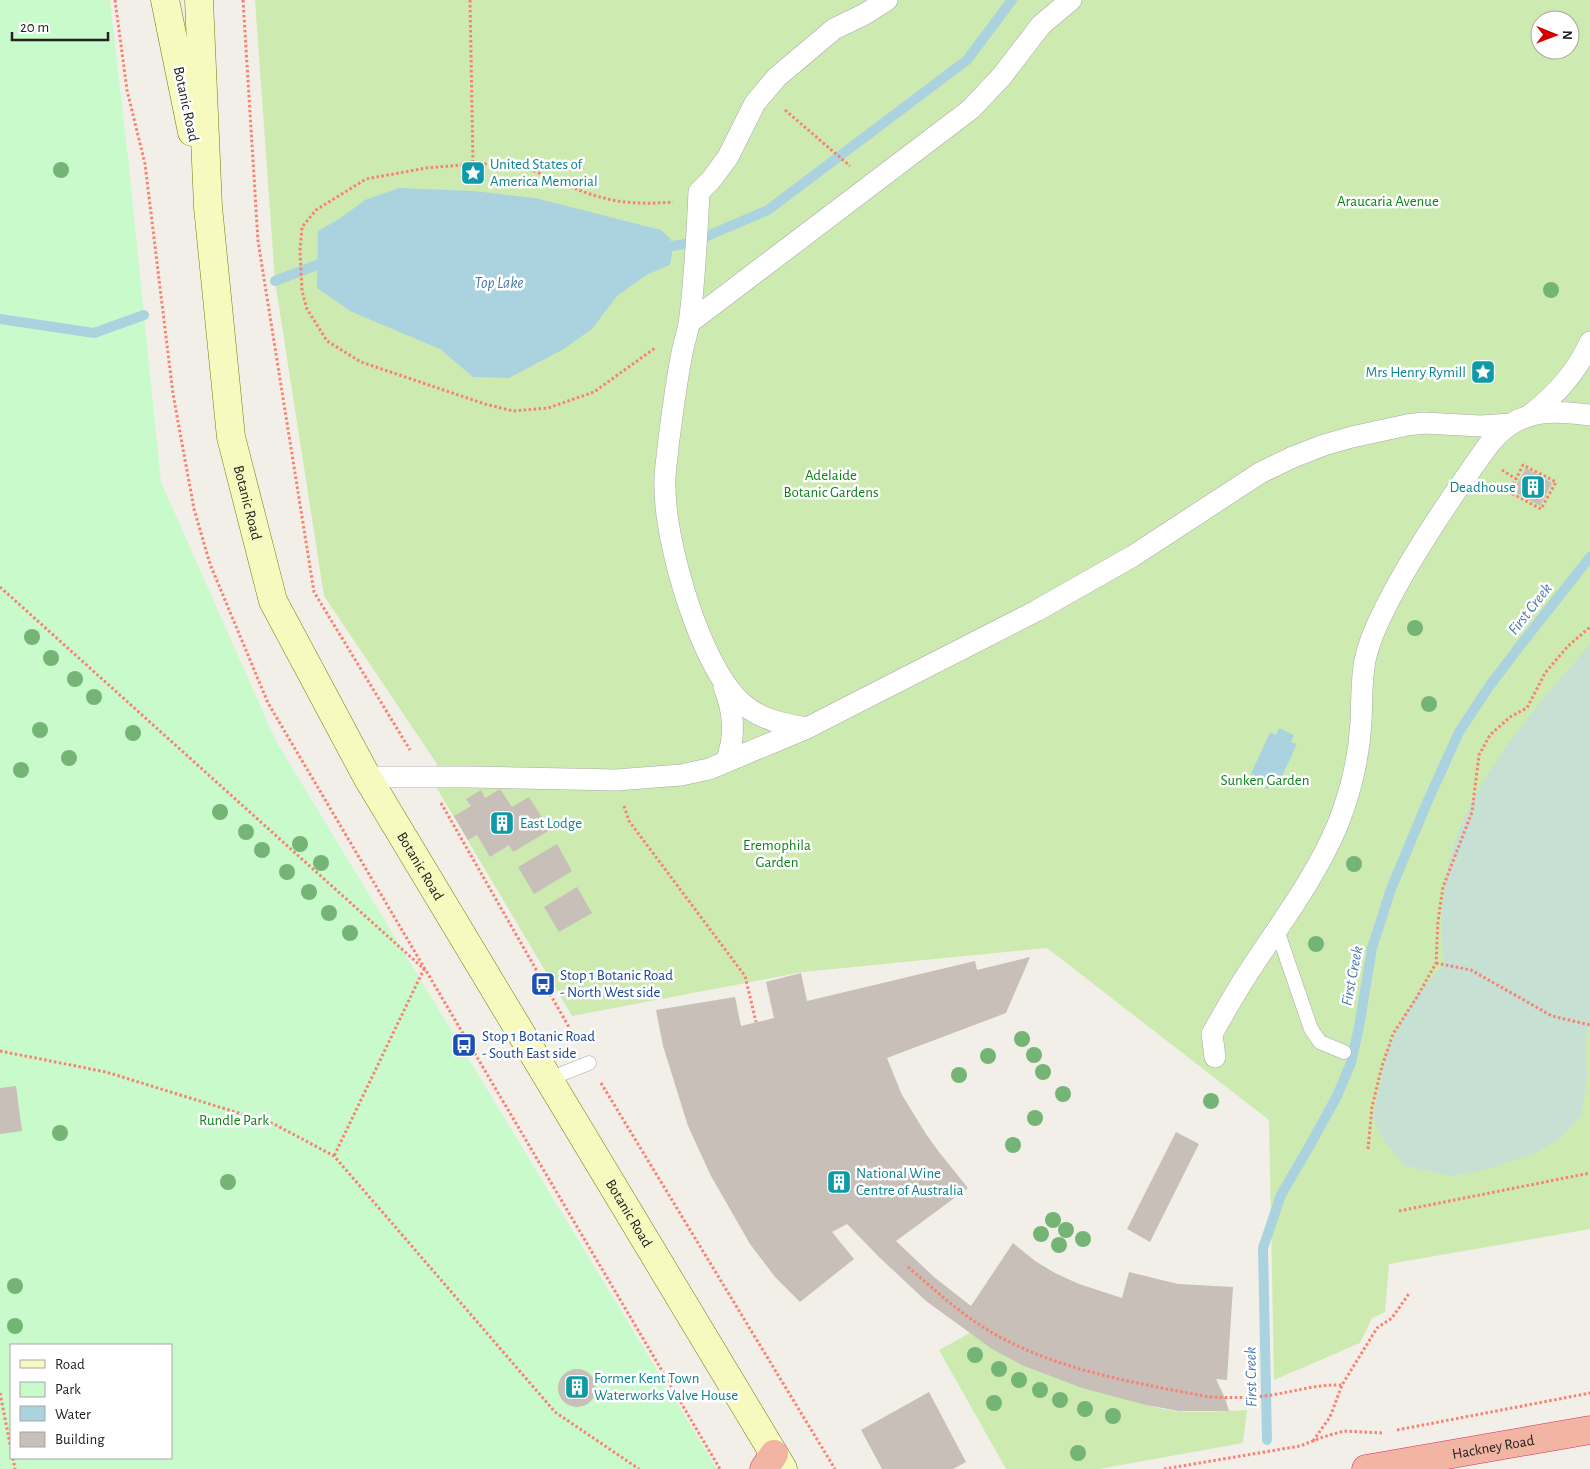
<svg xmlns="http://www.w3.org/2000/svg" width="1590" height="1469" font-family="'Alegreya Sans',sans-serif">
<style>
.grass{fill:#cdebb0;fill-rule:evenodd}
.wetland{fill:#c6e0d4}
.park{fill:#c8facc;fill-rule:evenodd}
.water{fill:#aad3df}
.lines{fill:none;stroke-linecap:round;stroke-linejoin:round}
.stream{stroke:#aad3df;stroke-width:10}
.building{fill:#c7bfb8}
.service-casing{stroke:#a9a9a9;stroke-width:15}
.pedestrian-casing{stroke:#a9a9a9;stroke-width:22}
.secondary-casing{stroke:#707d05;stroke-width:29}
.trunk-casing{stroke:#dc2a67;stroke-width:29}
.path{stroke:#fa8072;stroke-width:3;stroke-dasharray:2.5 2.5;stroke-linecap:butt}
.service{stroke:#fff;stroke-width:14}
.pedestrian{stroke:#fff;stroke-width:21}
.secondary{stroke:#f7fabf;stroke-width:28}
.trunk{stroke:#f2b4a3;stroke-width:28}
.tree{fill:#74b475}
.labels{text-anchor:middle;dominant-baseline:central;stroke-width:5;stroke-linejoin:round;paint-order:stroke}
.street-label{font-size:15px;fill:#222;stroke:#fff}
.culture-label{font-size:15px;fill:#0d838f;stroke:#fff;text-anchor:start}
.park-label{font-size:15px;fill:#0c8416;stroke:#fff}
.transit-label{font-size:15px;fill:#164399;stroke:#fff;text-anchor:start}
.water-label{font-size:16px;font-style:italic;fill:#4a7aab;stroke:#fff}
</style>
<rect width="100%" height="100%" fill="#f2efe9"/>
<!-- grass -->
<path class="grass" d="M255,0H1590V1229L1389,1264L1385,1312L1372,1318L1360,1343L1274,1380L1269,1120L1047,948L803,972L572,1016L436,787L437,764L324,596L275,281ZM1540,20H1570V50H1540Z
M970,1333C1016,1366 1061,1382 1115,1396C1136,1402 1157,1409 1178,1411C1200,1413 1224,1411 1247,1410L1243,1443L1099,1469H1006L939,1350Z"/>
<!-- wetland -->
<path class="wetland" d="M1590,644V1021L1585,1041L1587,1078L1581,1116L1557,1141L1531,1155L1484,1170L1451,1176L1403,1165L1381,1136L1373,1117L1387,1050L1415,996L1444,964C1443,950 1441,936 1441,922C1442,907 1446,877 1449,862C1469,780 1536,707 1590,644Z"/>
<!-- park -->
<path class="park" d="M0,0H110L129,167L161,482L276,741L717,1469H0ZM11,1345H171V1458H11Z"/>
<!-- water -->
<path class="water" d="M399,188L474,191L535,198L661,230L670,238L672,253L670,265L648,274L617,296L592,329L562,350L509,378L473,377L440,349L352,312L317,288L318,231L339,219L365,200Z
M1279,728L1294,735L1291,742L1297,744L1277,787L1270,784L1268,789L1253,782L1256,776L1251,774L1270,732L1276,735Z"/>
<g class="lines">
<!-- stream -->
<path class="stream" d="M659,251L672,246L691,243L768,210L967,60L1012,0
M275,281L330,260
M0,319L94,333L144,315
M1267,1440L1263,1248L1281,1195L1310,1145L1337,1096L1351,1063L1359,1027L1372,948L1391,889L1426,805L1459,732L1488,688L1519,647L1590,557"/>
</g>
<!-- building -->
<path class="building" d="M1526,468L1552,483L1540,506L1513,491Z
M500,789L512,807L529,797L550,830L513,852L509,845L490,857L477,835L468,840L454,816L471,806L466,799L481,790L485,798Z
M557,844L572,871L534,894L518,867Z
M577,887L592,913L559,932L544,907Z
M1030,957L1006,1013L887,1058L902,1095L926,1134L939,1152L968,1188L896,1241L934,1277L971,1306L1013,1243L1035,1261L1055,1273L1079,1284L1122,1298L1129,1272L1178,1284L1233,1287L1227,1380L1216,1379L1225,1398L1229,1411H1179L1146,1405L1082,1388L1024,1366L992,1349L926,1301L879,1257L847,1224L832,1232L854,1259L800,1302L775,1277L750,1244L711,1176L688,1126L663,1046L656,1010L735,997L741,1026L774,1018L766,982L801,973L807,1001L975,961L977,970Z
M16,1086L22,1131L0,1134V1088Z
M1176,1132L1199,1144L1150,1242L1127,1229Z
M558 1388a19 19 0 1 1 38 0a19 19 0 1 1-38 0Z
M929,1392L966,1462L953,1469H882L861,1430Z"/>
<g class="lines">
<defs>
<path id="service" d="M1277,930L1311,1029L1320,1042L1344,1052
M549,1079L589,1063"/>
<path id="pedestrian" d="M689,323L971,109L1002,76L1041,25L1071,0
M1531,414C1557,394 1577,372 1590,342
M724,687C734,713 736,736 726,762
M807,728C784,724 762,720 744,705C701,670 665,543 665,488C664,474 667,461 668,447C672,415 676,384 682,353C684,343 687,334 689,324C695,280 697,236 699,192L711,180L728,157L755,103L777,77L834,29L865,14L887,0
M367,777H467L616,780L681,775L709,769L807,728L1036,611L1133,556L1260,473L1293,457L1324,445L1352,437L1407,425L1423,423L1481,426L1511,424
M1215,1057L1212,1034C1226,1009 1240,984 1256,961C1286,916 1317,874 1338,824C1351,791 1359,758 1361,722C1362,701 1361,681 1365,660C1371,634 1383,612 1395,589C1417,549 1442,511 1468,474C1481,456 1492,436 1511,424C1537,408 1561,412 1590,415"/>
<g id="secondary">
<path d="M165,0L192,132"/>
<path id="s1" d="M199,0L208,207L231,437L273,601L367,777L783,1469"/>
</g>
<g id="trunk">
<path d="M764,1469L774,1454"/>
<path id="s2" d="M1366,1469L1590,1430"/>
</g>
</defs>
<!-- service casing -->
<use href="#service" class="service-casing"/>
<!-- pedestrian casing -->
<use href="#pedestrian" class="pedestrian-casing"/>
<!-- secondary casing -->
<use href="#secondary" class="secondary-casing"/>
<!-- trunk casing -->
<use href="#trunk" class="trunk-casing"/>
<!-- path -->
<path class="path" d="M115,0L127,90L145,164L173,394L194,509L210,564L268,703L720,1469
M243,0L258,241L314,592L410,750
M470,0L473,164C493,164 512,165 531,170C554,178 576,191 600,197C623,204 649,204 673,202
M785,110L850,166
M473,164L426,168L366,179L316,210L302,227L300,251L302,291L307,309L327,341L361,362L485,404L513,411L548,408L594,392L655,348
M1502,470L1516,479L1509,492L1541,509L1556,482L1523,465L1516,479
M0,587L424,969L334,1156
M441,803L578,1043
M624,806L629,821L745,976L756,1022
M1436,963L1471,970L1552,1016L1590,1025
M0,1051L106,1072L274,1124L334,1156L555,1412L639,1469
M601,1083L835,1469
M1368,1149L1372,1107L1382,1066L1393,1034L1417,997L1436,963L1438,921L1443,887L1472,812L1479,755L1490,735L1510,717L1527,708L1545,673L1568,646L1590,627
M1399,1211L1590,1173
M908,1267C937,1292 965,1318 998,1336C1064,1372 1137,1383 1209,1397C1230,1398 1251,1398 1272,1395C1296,1391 1318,1384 1342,1385
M0,1393L11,1449
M1397,1430L1590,1393
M1313,1441L1330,1417L1342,1385L1377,1328L1392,1318L1410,1292
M13,1458L15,1469
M1164,1469L1300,1446L1323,1437L1344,1431L1383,1433"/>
<!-- service -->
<use href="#service" class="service"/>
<!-- pedestrian -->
<use href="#pedestrian" class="pedestrian"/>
<!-- secondary -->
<use href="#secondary" class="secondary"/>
<!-- trunk -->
<use href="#trunk" class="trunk"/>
</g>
<!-- trees -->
<g class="tree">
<circle cx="61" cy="170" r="8"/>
<circle cx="1551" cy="290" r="8"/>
<circle cx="1415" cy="628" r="8"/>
<circle cx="32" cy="637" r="8"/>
<circle cx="51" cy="658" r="8"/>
<circle cx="75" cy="679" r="8"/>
<circle cx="94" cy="697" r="8"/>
<circle cx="1429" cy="704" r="8"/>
<circle cx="40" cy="730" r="8"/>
<circle cx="133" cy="733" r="8"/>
<circle cx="69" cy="758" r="8"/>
<circle cx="21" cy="770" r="8"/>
<circle cx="220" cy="812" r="8"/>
<circle cx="246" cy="832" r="8"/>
<circle cx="300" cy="844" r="8"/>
<circle cx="262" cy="850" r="8"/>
<circle cx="321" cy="863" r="8"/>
<circle cx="1354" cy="864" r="8"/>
<circle cx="287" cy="872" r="8"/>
<circle cx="309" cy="892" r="8"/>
<circle cx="329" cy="913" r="8"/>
<circle cx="350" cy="933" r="8"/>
<circle cx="1316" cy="944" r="8"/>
<circle cx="1022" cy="1039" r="8"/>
<circle cx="1034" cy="1055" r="8"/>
<circle cx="988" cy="1056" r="8"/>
<circle cx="1043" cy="1072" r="8"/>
<circle cx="959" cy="1075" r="8"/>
<circle cx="1063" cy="1094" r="8"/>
<circle cx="1211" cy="1101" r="8"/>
<circle cx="1035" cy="1118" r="8"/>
<circle cx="60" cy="1133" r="8"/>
<circle cx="1013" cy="1145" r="8"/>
<circle cx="228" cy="1182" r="8"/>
<circle cx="1053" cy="1220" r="8"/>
<circle cx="1066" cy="1230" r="8"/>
<circle cx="1041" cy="1234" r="8"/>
<circle cx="1083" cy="1239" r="8"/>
<circle cx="1059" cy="1245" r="8"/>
<circle cx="15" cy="1286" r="8"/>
<circle cx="15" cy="1326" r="8"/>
<circle cx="975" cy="1355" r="8"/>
<circle cx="999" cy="1369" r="8"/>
<circle cx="1019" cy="1380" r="8"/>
<circle cx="1040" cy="1390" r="8"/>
<circle cx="1060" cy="1400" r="8"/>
<circle cx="994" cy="1403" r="8"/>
<circle cx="1085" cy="1409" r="8"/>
<circle cx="1113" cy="1416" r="8"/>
<circle cx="1078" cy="1453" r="8"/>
</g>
<!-- icons -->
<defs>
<symbol id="sight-square" viewBox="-11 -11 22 22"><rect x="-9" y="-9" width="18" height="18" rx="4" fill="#0f9aa8" stroke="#fff"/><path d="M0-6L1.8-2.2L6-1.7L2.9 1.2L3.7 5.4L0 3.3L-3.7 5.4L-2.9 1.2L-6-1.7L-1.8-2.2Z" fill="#fff"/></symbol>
<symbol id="building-square" viewBox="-11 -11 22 22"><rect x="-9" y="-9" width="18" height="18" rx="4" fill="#0f9aa8" stroke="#fff"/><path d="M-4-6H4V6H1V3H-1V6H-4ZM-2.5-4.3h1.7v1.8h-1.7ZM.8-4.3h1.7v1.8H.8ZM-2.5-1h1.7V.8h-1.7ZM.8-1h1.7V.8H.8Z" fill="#fff"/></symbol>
<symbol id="bus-square" viewBox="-11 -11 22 22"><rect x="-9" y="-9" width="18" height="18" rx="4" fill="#1a4fb4" stroke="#fff"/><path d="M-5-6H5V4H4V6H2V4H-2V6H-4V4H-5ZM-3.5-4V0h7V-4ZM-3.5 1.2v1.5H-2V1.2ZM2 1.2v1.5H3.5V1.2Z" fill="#fff"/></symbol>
</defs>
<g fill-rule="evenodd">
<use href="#sight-square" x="459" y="159" width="28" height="28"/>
<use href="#sight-square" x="1469" y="358" width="28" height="28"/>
<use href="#building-square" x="1519" y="473" width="28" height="28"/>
<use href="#building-square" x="488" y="809" width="28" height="28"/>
<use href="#bus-square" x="529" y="970" width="28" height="28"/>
<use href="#bus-square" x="450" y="1031" width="28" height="28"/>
<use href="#building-square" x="825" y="1168" width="28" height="28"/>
<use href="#building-square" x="563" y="1373" width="28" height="28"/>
</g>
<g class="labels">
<!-- street labels -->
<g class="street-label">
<text transform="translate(186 104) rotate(78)">Botanic Road</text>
<text stroke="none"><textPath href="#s1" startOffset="506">Botanic Road</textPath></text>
<text stroke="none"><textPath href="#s1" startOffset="911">Botanic Road</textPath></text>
<text stroke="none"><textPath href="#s1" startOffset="1316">Botanic Road</textPath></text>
<text stroke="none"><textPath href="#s2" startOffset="129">Hackney Road</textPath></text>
</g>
<!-- culture labels -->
<g class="culture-label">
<text x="490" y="164">United States of<tspan x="490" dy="17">America Memorial</tspan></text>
<text x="1466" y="372" text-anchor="end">Mrs Henry Rymill</text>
<text x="1516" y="487" text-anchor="end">Deadhouse</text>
<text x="520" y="823">East Lodge</text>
<text x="856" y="1173">National Wine<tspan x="856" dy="17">Centre of Australia</tspan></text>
<text x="594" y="1378">Former Kent Town<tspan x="594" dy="17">Waterworks Valve House</tspan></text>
</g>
<!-- park labels -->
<g class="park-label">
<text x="1388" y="201">Araucaria Avenue</text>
<text x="831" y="475">Adelaide<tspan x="831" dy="17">Botanic Gardens</tspan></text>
<text x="1265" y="780">Sunken Garden</text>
<text x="777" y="845">Eremophila<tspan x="777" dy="17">Garden</tspan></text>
<text x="234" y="1120">Rundle Park</text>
</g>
<!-- transit labels -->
<g class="transit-label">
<text x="560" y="975">Stop 1 Botanic Road<tspan x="560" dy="17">- North West side</tspan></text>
<text x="482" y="1036">Stop 1 Botanic Road<tspan x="482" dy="17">- South East side</tspan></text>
</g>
<!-- water labels -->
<g class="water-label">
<text x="499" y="283">Top Lake</text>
<text transform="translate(1530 609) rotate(-52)">First Creek</text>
<text transform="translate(1352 976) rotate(-79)">First Creek</text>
<text transform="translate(1251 1377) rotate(-91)">First Creek</text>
</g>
</g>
<!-- legend -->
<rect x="10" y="1344" width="162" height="115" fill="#ffffff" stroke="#a7a7a7"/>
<rect x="20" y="1360" width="25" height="8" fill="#f7fabf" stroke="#a7a7a7"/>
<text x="55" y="1369" font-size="15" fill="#222222">Road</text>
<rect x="20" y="1382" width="25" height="15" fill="#c8facc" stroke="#a7a7a7"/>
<text x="55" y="1394" font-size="15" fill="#222222">Park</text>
<rect x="20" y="1406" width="25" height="15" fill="#aad3df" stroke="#a7a7a7"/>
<text x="55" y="1419" font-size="15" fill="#222222">Water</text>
<rect x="20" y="1432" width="25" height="15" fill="#c7bfb8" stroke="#a7a7a7"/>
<text x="55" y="1444" font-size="15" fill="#222222">Building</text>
<!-- north arrow -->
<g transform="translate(1555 35) rotate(91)"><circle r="24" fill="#ffffff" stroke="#a7a7a7"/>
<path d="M0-4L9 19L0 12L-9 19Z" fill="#d40000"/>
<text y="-8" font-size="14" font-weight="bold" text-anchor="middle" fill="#222222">N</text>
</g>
<!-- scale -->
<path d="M12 32v8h96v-8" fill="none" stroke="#222222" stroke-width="2.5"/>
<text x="20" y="32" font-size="15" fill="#222222" stroke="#ffffff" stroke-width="4" paint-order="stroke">20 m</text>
</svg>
